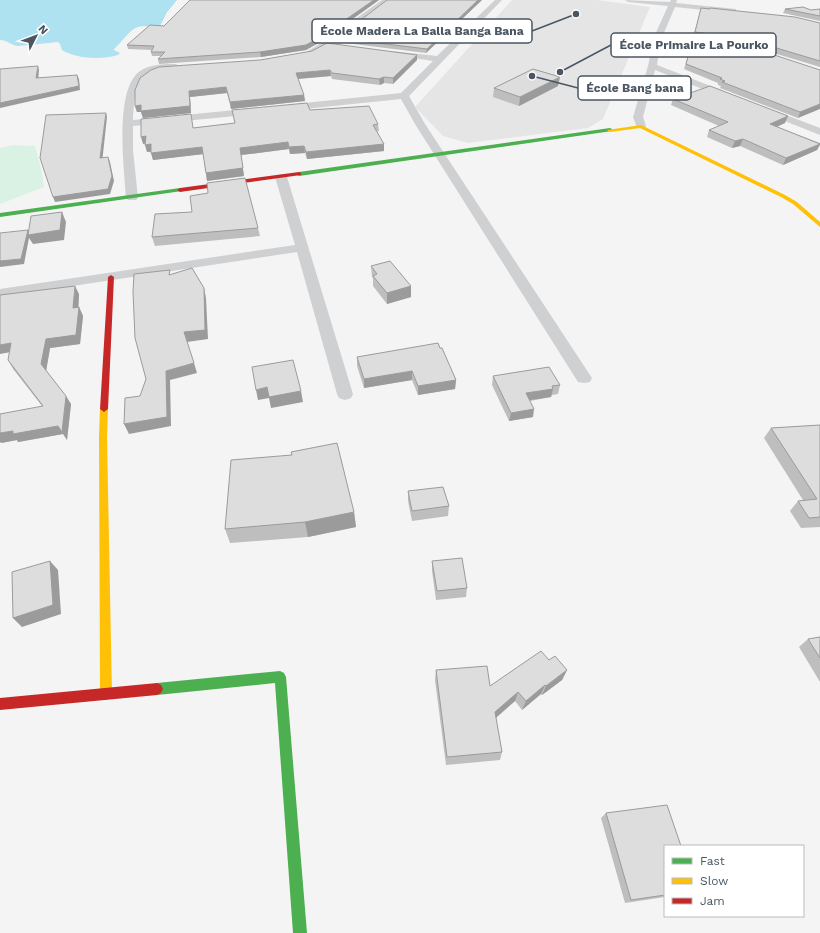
<svg xmlns="http://www.w3.org/2000/svg" width="820" height="933" font-family="'Work Sans',sans-serif">
<style>
.education{fill:#e6e5e6}
.green{fill:#d9f2e3}
.water{fill:#aee2f0}
.lines{fill:none;stroke-linecap:round;stroke-linejoin:round}
.street{fill:#ced0d2;fill-rule:evenodd}
.fast{fill:#4caf50;fill-rule:evenodd}
.slow{fill:#ffc107;fill-rule:evenodd}
.jam{fill:#c62828;fill-rule:evenodd}
.wall{fill:#bebebf}
.shaded-wall{fill:#9b9b9b}
.building{fill:#ddddde;stroke:#9b9b9b}
.leader{fill:none;stroke:#4a5661;stroke-width:1.5}
.callout-dot{fill:#4a5661;stroke:#fff;stroke-width:1.5}
.callout{fill:#fff;stroke:#4a5661;stroke-width:1.5}
.callout-label{font-size:12px;text-anchor:middle;font-weight:bold;fill:#4a5661}
</style>
<rect width="100%" height="100%" fill="#f4f4f4"/>
<!-- education -->
<path class="education" d="M512,0H597L650,7L603,119L588,128L468,143L443,136L415,107Z"/>
<!-- green -->
<path class="green" d="M13,145L35,146L42,173L44,187L0,204V148Z"/>
<!-- water -->
<path class="water" d="M0,0H177L167,12L160,26C152,28 143,25 138,27C129,30 121,43 114,49V50L120,53L118,55C102,60 77,59 62,50L60,44L58,42L19,46C11,46 8,40 0,40Z"/>
<g class="lines">
<!-- street -->
<path class="street" d="M382,0H390C381,10 314,59 302,57L301,55L323,42Z
M495,0H502L409,96L425,124L592,378L590,382L584,383L578,382L415,124L401,99L285,111L280,108L285,105L401,93L433,61L394,55L390,53L391,51L437,56Z
M625,0L670,2L671,0H677L676,3L736,9V13H733L675,7L663,35L715,41L719,43L715,45L661,40L657,65L731,94L733,96L731,98H725L655,70L643,117L646,126L645,128H637L633,117L648,66L654,37L668,6L628,2Z
M176,64L180,67L179,69C171,71 162,69 154,71C134,75 134,104 133,120L257,108L262,111L257,114L133,126V150L138,198L136,200H128L126,198C124,169 114,89 140,71C150,64 164,64 176,64Z
M765,107L820,128V135L762,112L760,110Z
M281,174L287,177L353,394L351,398L345,400L339,398L337,394L297,252L0,297V289L295,245L275,177Z"/>
<!-- fast -->
<path class="fast" d="M610,128L612,129V131L299,176L296,174L299,172Z
M180,188L182,189V191L0,217V213Z
M280,671L284,673L286,677L307,933H293L275,683L157,695L153,693L151,689L153,685L157,683Z"/>
<!-- slow -->
<path class="slow" d="M641,125L785,195L797,202L820,222V227L793,204L781,197L640,128L610,132L607,130Z
M104,406L108,409L107,437L112,694L110,698L106,700L102,698L100,694L99,437L100,409Z"/>
<!-- jam -->
<path class="jam" d="M299,172L301,173V175L180,192L177,190L180,188Z
M111,275L114,277L108,409L104,412L100,409L108,277Z
M157,683L161,685L163,689L161,693L157,695L0,710V698Z"/>
</g>
<!-- wall -->
<path class="wall" d="M190,0H379L322,41L306,50L261,57L159,64L158,59L161,56H152L151,52L152,50L128,49L127,45L164,26Z
M482,0L426,53L337,42V38Z
M701,8L820,23V67L741,43L693,37Z
M785,9L811,10L820,9V21L783,13Z
M693,39L820,70L798,118L720,88L721,86L718,85V83L684,69Z
M417,55V60L393,84L384,83L380,85L332,79L331,76L298,79L304,95L305,101L231,109L227,93L190,97L191,113L143,118L141,112H137L135,106Z
M558,86L519,106L493,97L494,88Z
M673,99L785,123L777,127L820,143V145L817,150L783,165L740,146L732,148L707,137L709,130L719,126L671,105Z
M232,110H310L378,124L379,131H377L384,151L307,159L305,153L290,154L289,149L241,155L244,176L207,181L203,154L153,160L151,152H147L145,144H143L194,128L235,123Z
M208,193L258,228L260,236L155,246L152,237L192,212Z
M371,266L411,286V297L387,304L373,286V278L372,277Z
M79,294L78,308L79,307L83,316L80,344L50,348L46,370L71,404L67,440L63,434L18,442L17,440L1,443L42,406L13,369L8,360L10,352Z
M440,348L456,380L455,389L418,395L412,380L364,388L357,366V357Z
M493,376L560,385L558,394L552,395L551,397L530,401L533,417L509,421L492,385Z
M820,425V527L801,528L790,511L798,501L803,500L764,438L771,428Z
M408,491L449,506L448,516L412,521L408,501Z
M354,512L356,527L308,537L230,543L225,529Z
M432,561L467,588L466,597L436,600L432,571Z
M820,637V682L799,647L808,639Z
M549,660L567,670L562,680L542,695L541,694L522,710L515,701L496,718L502,752L500,760L446,765L435,680L436,670L490,686Z
M606,813L665,846V897L625,903L601,818Z"/>
<!-- shaded-wall -->
<path class="shaded-wall" d="M374,0H379L322,41L306,50L261,57L260,52Z
M478,0H482L426,53L427,49Z
M417,55V60L393,84V78Z
M38,66L39,70L38,82L36,78Z
M330,70L331,76L296,79V73Z
M77,75L79,79L80,90L0,108V103Z
M384,77V83L380,85L379,79Z
M560,77L558,86L519,106L520,97Z
M226,87L227,93L190,97L191,113L143,118L141,112H137L135,106L189,91Z
M304,95L305,101L231,109L230,102Z
M820,104V109L798,118L800,112Z
M106,113L107,117L102,163L100,158Z
M788,116L785,123L767,131L770,124Z
M146,136L149,143L143,144L141,137Z
M743,139L740,146L732,148L735,141Z
M288,142L289,149L241,155L244,176L207,181L206,173L240,148Z
M151,144L153,151L147,152L145,145Z
M384,144V151L307,159L306,152Z
M820,144L817,150L783,165L786,158Z
M304,146L305,153L290,154L289,147Z
M202,147L204,154L153,160L151,153Z
M108,157L110,162L114,181L110,194L55,202L53,197Z
M62,212L66,222L64,240L33,244L29,238L24,264L0,267V261L28,230L30,235Z
M75,286L79,294L78,317L73,308Z
M411,286V297L387,304V293Z
M204,288L206,298L208,339L187,342L184,332Z
M79,307L83,316L80,344L50,348L46,372L41,364L46,339Z
M11,343L16,351L0,354V345Z
M194,363L197,373L170,380L171,426L129,434L124,424L166,371Z
M412,371V380L364,388V379Z
M456,380L455,389L418,395V386Z
M267,387L301,391L303,402L271,408L269,398L258,400L256,390Z
M553,389L551,397L524,401L526,393Z
M66,396L71,404L67,440L62,432Z
M534,409L533,417L509,421L511,413Z
M58,426L63,434L18,442L17,440L1,443L0,442V433L13,431Z
M354,512L356,527L308,537L305,522Z
M50,561L58,570L61,614L22,627L13,618Z
M567,670L562,680L542,695L546,686Z
M545,685L541,694L522,710L526,701Z
M518,692L515,701L492,721L495,712Z"/>
<!-- building -->
<path class="building" d="M190,0H374L322,36L306,45L260,52L158,59L165,52H151L154,46L127,45L150,25L164,26Z
M387,0H478L427,49L337,38Z
M803,7L811,10L820,9V16L785,9Z
M701,8L710,9V8L795,17L820,23V61L743,38L695,32Z
M693,39L741,44L820,70V104L800,112L722,82L725,81L720,79L722,78L686,64Z
M327,43L417,55L393,78L384,77L379,79L332,73L330,70L296,73L304,95L230,102L226,87L189,91L190,106L141,111V105L135,106V90L140,78L151,70L159,67L260,60L312,51Z
M38,66L36,78L77,75L79,86L0,103V69Z
M533,69L560,77L520,97L494,88Z
M710,86L788,116L770,124L820,144L786,158L743,139L735,141L709,130L728,122L673,99Z
M307,103L310,110L369,106L378,124L373,125L384,144L306,152L304,146L289,147L288,142L240,148L243,168L206,173L202,147L151,153V144L145,145L146,136L141,137V119L191,114L193,128L235,123L232,110Z
M106,113L100,158L108,157L112,176L108,189L53,197L40,158L46,115Z
M245,178L258,228L152,237L155,214L192,212L190,196L208,193L207,183Z
M62,212L60,230L28,235L31,216Z
M28,230L21,259L0,261V233Z
M390,261L411,286L387,293L373,276L377,274L371,266Z
M192,268L204,288L205,330L184,332L194,363L166,371L167,417L124,424L125,398L140,396L146,379L135,338L133,292L134,274L170,270L169,275Z
M75,286L73,308L79,307L76,335L46,339L41,364L66,396L62,432L58,426L13,434V431L0,433V414L43,406L8,360L11,343L0,345V295Z
M438,343L440,348H442L456,380L418,386L412,371L364,379L357,357Z
M293,360L301,391L269,397L267,387L256,390L252,367Z
M549,367L560,385L552,386L553,389L526,393L534,409L511,413L493,376Z
M820,425V517L809,518L798,501L817,499L771,428Z
M337,443L354,512L305,522L225,529L231,460L292,455L291,452Z
M443,487L449,506L412,511L408,491Z
M462,558L467,588L437,591L432,561Z
M50,561L53,605L13,618L12,572Z
M820,637V658L808,639Z
M541,651L549,660L555,656L567,670L546,686L545,685L526,701L518,692L495,712L502,752L447,757L436,670L487,666L490,686Z
M667,805L681,846H665V895L631,900L606,813Z"/>
<!-- callouts -->
<path class="leader" d="M576 14L532 31M560 72L611 45M532 76L578 88"/>
<g class="callout-dot">
<circle cx="576" cy="14" r="4"/>
<circle cx="560" cy="72" r="4"/>
<circle cx="532" cy="76" r="4"/>
</g>
<g class="callout">
<rect x="312" y="19" width="220" height="24" rx="4"/>
<rect x="611" y="33" width="165" height="24" rx="4"/>
<rect x="578" y="76" width="113" height="24" rx="4"/>
</g>
<g class="callout-label">
<text x="422" y="35">École Madera La Balla Banga Bana</text>
<text x="694" y="49">École Primaire La Pourko</text>
<text x="635" y="92">École Bang bana</text>
</g>
<!-- legend -->
<rect x="664" y="845" width="140" height="72" fill="#ffffff" stroke="#b7bbc0"/>
<rect x="672" y="858" width="20" height="6" fill="#4caf50" stroke="#b7bbc0"/>
<text x="700" y="865" font-size="12" fill="#4a5661">Fast</text>
<rect x="672" y="878" width="20" height="6" fill="#ffc107" stroke="#b7bbc0"/>
<text x="700" y="885" font-size="12" fill="#4a5661">Slow</text>
<rect x="672" y="898" width="20" height="6" fill="#c62828" stroke="#b7bbc0"/>
<text x="700" y="905" font-size="12" fill="#4a5661">Jam</text>
<!-- north arrow -->
<g transform="translate(36 36) rotate(48)" stroke="#ffffff" stroke-width="3" paint-order="stroke">
<path d="M0-3L7 15L0 10L-7 15Z" fill="#4a5661"/>
<text y="-6" font-size="11" font-weight="bold" text-anchor="middle" fill="#4a5661">N</text>
</g>
</svg>
